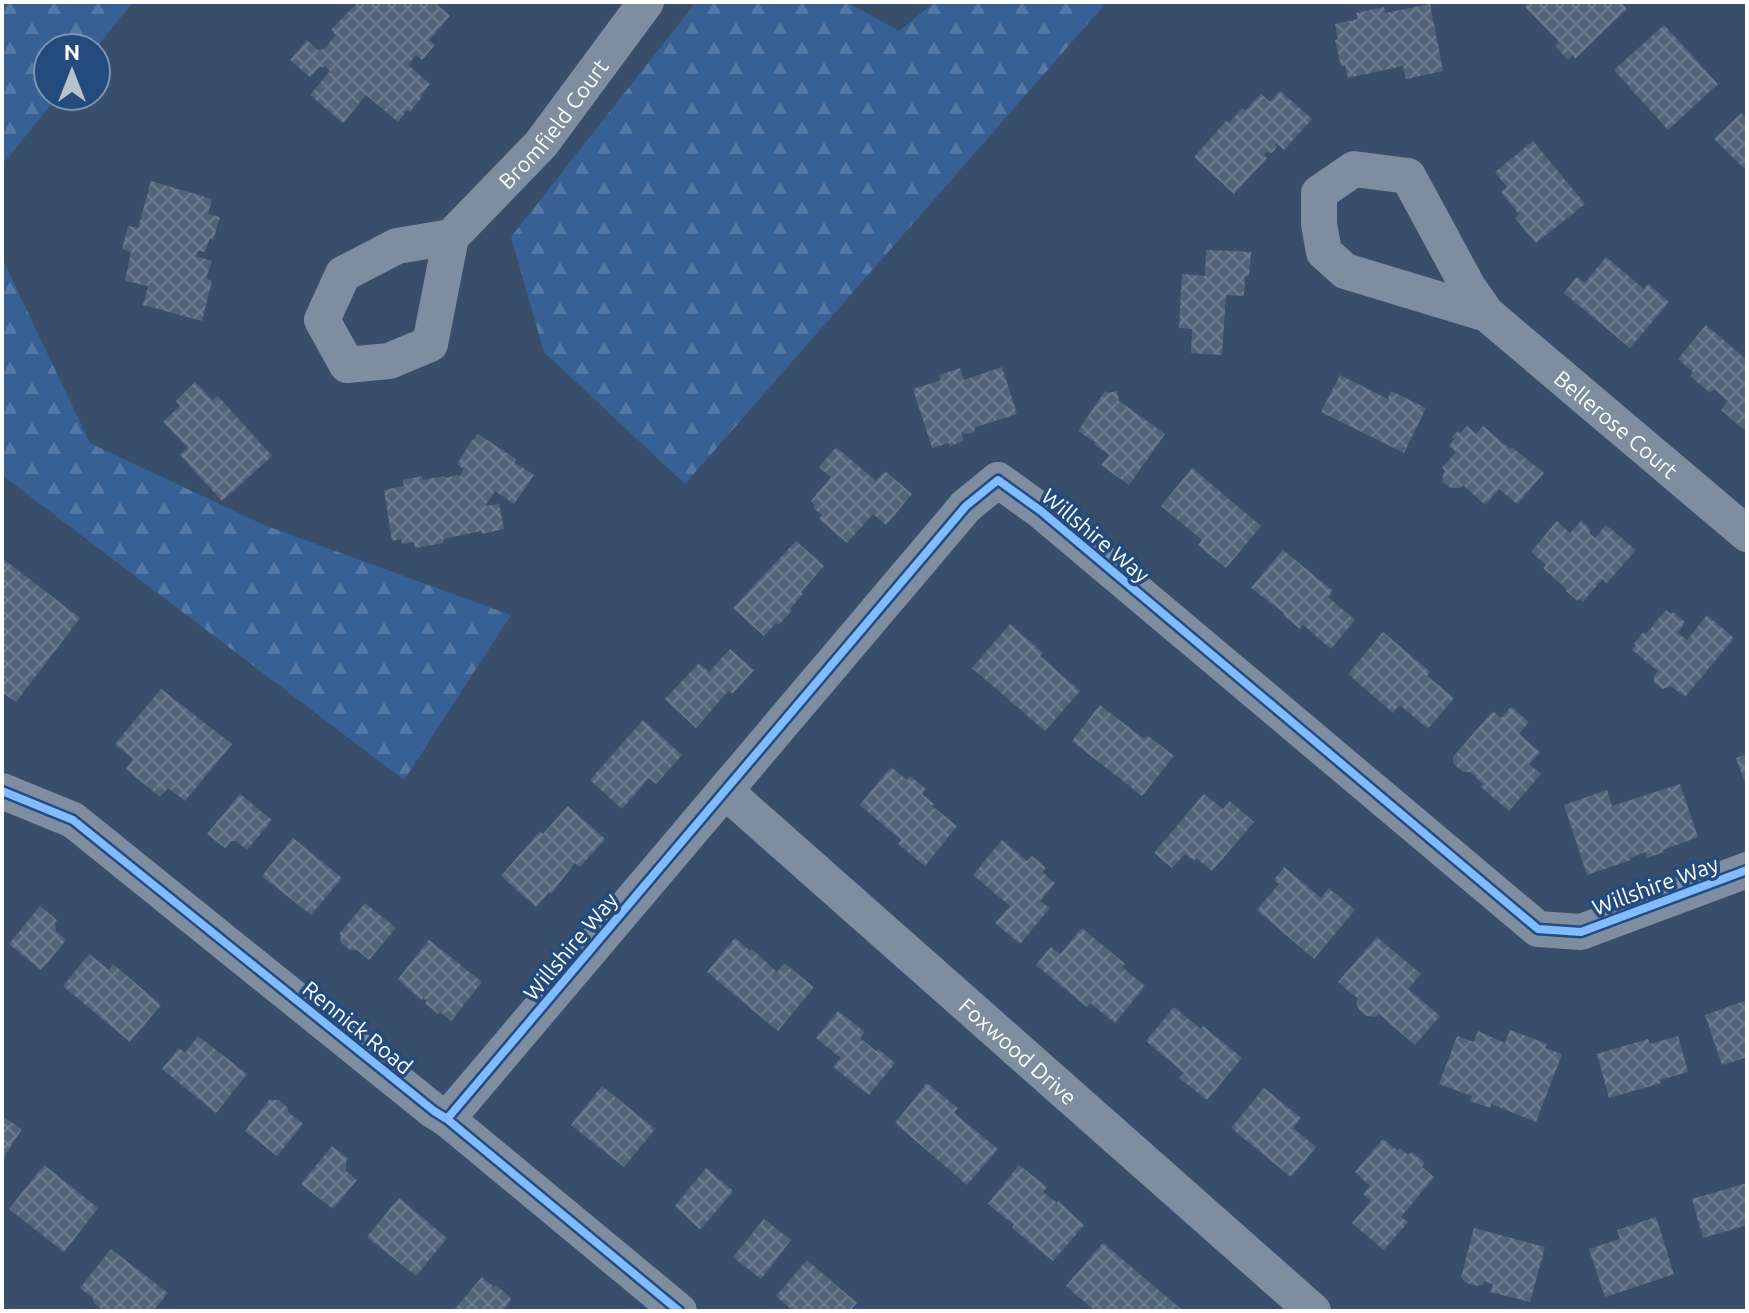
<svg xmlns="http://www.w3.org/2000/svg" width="1749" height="1313" font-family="Ubuntu,sans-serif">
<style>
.forest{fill:url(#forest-firs)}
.building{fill:url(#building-cross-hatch)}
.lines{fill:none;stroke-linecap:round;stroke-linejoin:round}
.minor{stroke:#7e8da0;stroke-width:36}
.cycleway-casing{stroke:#244b7e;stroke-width:13}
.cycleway{stroke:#80bcff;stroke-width:8}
.labels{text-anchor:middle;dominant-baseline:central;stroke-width:7;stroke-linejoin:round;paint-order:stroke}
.street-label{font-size:22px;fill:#fff;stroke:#244b7e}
</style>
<defs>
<pattern id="forest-firs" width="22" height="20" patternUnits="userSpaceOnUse" patternTransform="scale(2)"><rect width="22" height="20" fill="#376194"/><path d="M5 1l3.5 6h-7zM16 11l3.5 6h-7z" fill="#5579a4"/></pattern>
<pattern id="building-cross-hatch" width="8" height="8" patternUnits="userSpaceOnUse" patternTransform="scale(2)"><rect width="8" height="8" fill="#53657b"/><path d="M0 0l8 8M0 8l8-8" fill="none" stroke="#6d7c8f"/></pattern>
</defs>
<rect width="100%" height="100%" fill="#384e6a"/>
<!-- forest -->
<path class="forest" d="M2,2H133L96,48H48V96H58L2,165Z
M694,2H847L899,31L935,2H1107L685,484L544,352L511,237L693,6Z
M2,258L90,443L264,525L511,615L404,780L2,475Z"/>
<!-- building -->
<path class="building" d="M358,2H434L450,16L429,40L435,45L422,60L416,55L408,65L430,84L421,95L422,97L410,112L407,110L398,122L366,95L343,123L310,95L330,71L326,67H320L310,77L290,60L307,40L318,50L324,49L336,35L331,30Z
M1530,2H1624L1622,4L1627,9L1575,59L1573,55L1568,60L1555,46L1560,43L1525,7Z
M1430,4L1443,71L1406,79L1403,66L1348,78L1345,65L1341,66L1335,40L1338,39L1335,24L1358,19L1356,13L1384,7L1385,13Z
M1664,25L1718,84L1668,130L1614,70Z
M1280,91L1312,119L1284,150L1276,143V148L1272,153L1267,152L1264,155L1267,158L1234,194L1194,157L1226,121L1229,123L1242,108L1245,111L1261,94L1270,102Z
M1741,113L1747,119V171L1714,139Z
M1533,141L1585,204L1536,243L1515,218L1519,214L1501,192L1507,187L1495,172Z
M151,181L212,199L208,214L220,217L213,240L210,238L205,252L198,251L196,256L212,261L206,278L212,281L202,321L143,305L148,286L125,281L131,252L122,249L128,226L138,228Z
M1206,250L1251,252L1249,276H1245L1244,296L1226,295L1222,355L1191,353L1192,329L1179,328L1182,274L1205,276Z
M1606,257L1644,289L1648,284L1669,302L1630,348L1564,293L1577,277L1585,283Z
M1706,325L1747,360V432L1721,410L1728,401L1714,389L1710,393L1690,376L1693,372L1678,359Z
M1002,367L1017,414L976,427L973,433L967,434L961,432L964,441L950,446L949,443L932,448L913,389L941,380L939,375L960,368L964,380Z
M1340,375L1388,399L1391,391L1426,408L1404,453L1321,412Z
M195,382L212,400L218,396L272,456L222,501L180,455L188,448L163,422L180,406L176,401Z
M1105,391L1108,393L1117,391L1119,401L1165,434L1129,485L1101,465L1109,455L1094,444L1095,442L1078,431Z
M1467,426L1476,434L1483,426L1510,449L1512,447L1544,473L1517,504L1499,489L1485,505L1463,485L1460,488H1451L1443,482V473L1445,471L1442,468L1456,452L1449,446L1454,439L1452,437L1458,431L1460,433Z
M478,434L516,459L514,462L534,475L514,504L495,491L485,506L499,504L504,529L482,534L481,531L443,539L444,543L415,548L414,542L402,544L401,539L392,541L384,490L404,486L403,480L422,476L423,480L444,476L445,478L458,475L459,477L464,469L457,464L473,439L474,440Z
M836,447L876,481L885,471L912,494L886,525L873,514L847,543L819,519L822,515L813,508L815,505L811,501L831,477L819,467Z
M1192,468L1261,526L1226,568L1198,545L1202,540L1161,506Z
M1557,521L1570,533L1581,521L1591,530L1589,533L1595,538L1606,525L1636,550L1607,583L1602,579L1583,602L1580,599L1578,601L1566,591L1567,589L1543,568L1546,565L1531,552Z
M796,541L824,566L801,592L803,594L790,609L792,610L779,625L776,623L764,636L733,608Z
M1283,550L1333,591L1328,597L1355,620L1331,649L1303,625L1300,629L1283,615L1284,613L1251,588Z
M2,558L80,618L16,702L2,692Z
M1666,610L1671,614L1673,612L1685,622L1678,633L1687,640L1707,615L1734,638L1685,697L1671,686L1662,689L1654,682V676L1658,671L1632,650L1636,645L1634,644L1643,632L1646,634Z
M1010,624L1043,653L1040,656L1080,691L1045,731L972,668Z
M1383,632L1430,672L1427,676L1454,698L1428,729L1400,705L1393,713L1348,674Z
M730,649L754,670L732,694L729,690L696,728L665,699L699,663L709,672Z
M161,689L232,744L185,801L168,788L160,797L126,769L133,759L115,744Z
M1100,705L1144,739L1147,735L1174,756L1142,796L1072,741Z
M1511,707L1529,722L1519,734L1540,752L1529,764L1541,774L1509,811L1481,787L1483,784L1470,772H1463L1453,763V757L1493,711L1501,718Z
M643,720L682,755L656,784L649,778L622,809L590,780Z
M1747,754V788L1736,758Z
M891,767L907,780L910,776L926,789L922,794L934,804L932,806L957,826L925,866L898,844L901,840L860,805Z
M1680,784L1698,837L1663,850L1664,852L1647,858L1645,852L1630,858L1631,860L1587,875L1564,805L1607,790L1612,806Z
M240,794L272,820L247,850L236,841H231L225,848L207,834Z
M1204,794L1223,809L1230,801L1254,822L1212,871L1196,858L1194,861L1185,854L1172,868L1154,853Z
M568,806L605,839L580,867L575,863L551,894L549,892L536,907L501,876L540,831L543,834Z
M293,838L342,878L311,915L262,876Z
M1002,840L1027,861L1032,856L1046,868L1042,872L1055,883L1040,901L1050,908L1020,944L995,923L1010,906L973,875Z
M1284,867L1321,898L1329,888L1355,910L1314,959L1257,910L1279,884L1274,880Z
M365,903L396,928L369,960L357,950H350L341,943L340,933Z
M40,906L57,920L55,923L56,932L66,940L41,970L9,944Z
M1082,928L1125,964L1122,967L1145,986L1115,1023L1090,1003L1087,1007L1036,965L1051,947L1060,954Z
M1377,937L1421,974L1408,989L1440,1016L1415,1045L1379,1014L1376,1017L1367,1016L1359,1010L1356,1001L1358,999L1338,982Z
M735,938L750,951L752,949L777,972L784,963L814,987L778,1031L707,972Z
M429,940L482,982L451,1021L440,1012L438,1014L425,1003L427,1001L423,998L422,1001L398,979Z
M89,954L109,970L113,964L161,1005L130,1042L63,986Z
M1747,1000V1057L1722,1065L1705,1015Z
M1174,1007L1201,1029L1203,1026L1242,1058L1207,1100L1179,1078L1184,1073L1146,1041Z
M838,1011L865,1032L860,1038L876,1051L878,1049L895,1063L869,1095L833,1067L841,1058L816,1038Z
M1510,1030L1547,1044L1545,1048L1562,1054L1536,1122L1491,1104L1490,1108L1470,1101L1472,1096L1439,1084L1457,1036L1474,1042L1478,1031L1505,1043Z
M198,1036L247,1074L216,1113L162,1069L179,1048L185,1053Z
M1678,1036L1688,1072L1660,1080L1661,1083L1609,1098L1597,1054L1648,1039L1650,1044Z
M927,1083L958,1108L954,1113L998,1149L967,1185L895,1123Z
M602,1086L655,1129L624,1167L571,1125Z
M1264,1088L1301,1118L1293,1128L1316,1147L1291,1177L1231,1128Z
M269,1100H279L288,1108V1112L303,1124L277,1156L245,1131Z
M2,1116L22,1129L2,1160Z
M1383,1139L1398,1151L1400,1148L1408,1155L1412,1152L1425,1163L1422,1167L1434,1177L1401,1217L1408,1222L1384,1250L1352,1223L1371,1201L1363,1194L1370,1186L1355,1172Z
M332,1146L348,1159L346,1162V1171L357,1180L333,1209L301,1184Z
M44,1165L98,1208L64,1252L9,1209Z
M1019,1165L1047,1187L1043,1192L1057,1203L1058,1201L1084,1225L1053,1261L1012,1228L1014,1225L988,1204Z
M706,1168L733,1191L702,1228L699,1229L675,1206Z
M1747,1183V1225L1703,1238L1692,1199Z
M399,1198L447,1238L416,1276L367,1237Z
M1656,1217L1674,1274L1605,1297L1589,1249L1620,1239L1617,1230Z
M764,1219L791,1240L761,1279L733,1257Z
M1474,1228L1545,1247L1530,1302L1490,1292L1493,1284L1484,1281L1483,1284L1476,1286L1465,1282L1461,1277Z
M1103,1243L1181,1309L1179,1311H1095L1066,1286Z
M111,1249L168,1293L153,1311L102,1310L94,1303L93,1298L80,1288Z
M807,1260L857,1303L850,1311H793L776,1296Z
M482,1277L494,1287L496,1285L509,1296L511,1300L502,1311H453Z"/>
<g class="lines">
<!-- minor -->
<g class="minor">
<path id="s1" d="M451,237L397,246L343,274L322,320L347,365L389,361L430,344L451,237L541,144L646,2"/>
<path id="s2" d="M1487,314L1345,271L1324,252L1319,224V193L1354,169L1408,176L1468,287L1487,314L1747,534"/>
<path d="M2,791L73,820L434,1111L447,1119L679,1311"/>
<path id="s3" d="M725,791L1313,1311"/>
<path d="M447,1119L966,506L998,480L1041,511L1538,929L1581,932L1747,870"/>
</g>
<defs>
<path id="cycleway" d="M2,791L73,820L434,1111L447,1119L679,1311
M447,1119L966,506L998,480L1041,511L1538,929L1581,932L1747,870"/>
</defs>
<!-- cycleway casing -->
<use href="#cycleway" class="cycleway-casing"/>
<!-- cycleway -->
<use href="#cycleway" class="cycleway"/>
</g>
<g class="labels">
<!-- street labels -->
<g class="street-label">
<text stroke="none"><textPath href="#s1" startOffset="566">Bromfield Court</textPath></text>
<text stroke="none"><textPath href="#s2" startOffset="662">Bellerose Court</textPath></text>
<text transform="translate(1096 535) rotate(40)">Willshire Way</text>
<text transform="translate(1655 885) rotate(-20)">Willshire Way</text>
<text transform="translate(570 946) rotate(-50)">Willshire Way</text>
<text transform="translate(358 1027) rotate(39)">Rennick Road</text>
<text stroke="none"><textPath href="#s3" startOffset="392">Foxwood Drive</textPath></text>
</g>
</g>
<!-- border -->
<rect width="1749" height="1313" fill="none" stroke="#ffffff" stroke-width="8"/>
<!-- north arrow -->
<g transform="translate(72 72)"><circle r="38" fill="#244b7e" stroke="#7c93b2" stroke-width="2"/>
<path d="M0-6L14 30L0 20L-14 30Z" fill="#b9c1cb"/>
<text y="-12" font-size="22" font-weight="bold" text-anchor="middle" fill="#ffffff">N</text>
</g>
</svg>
